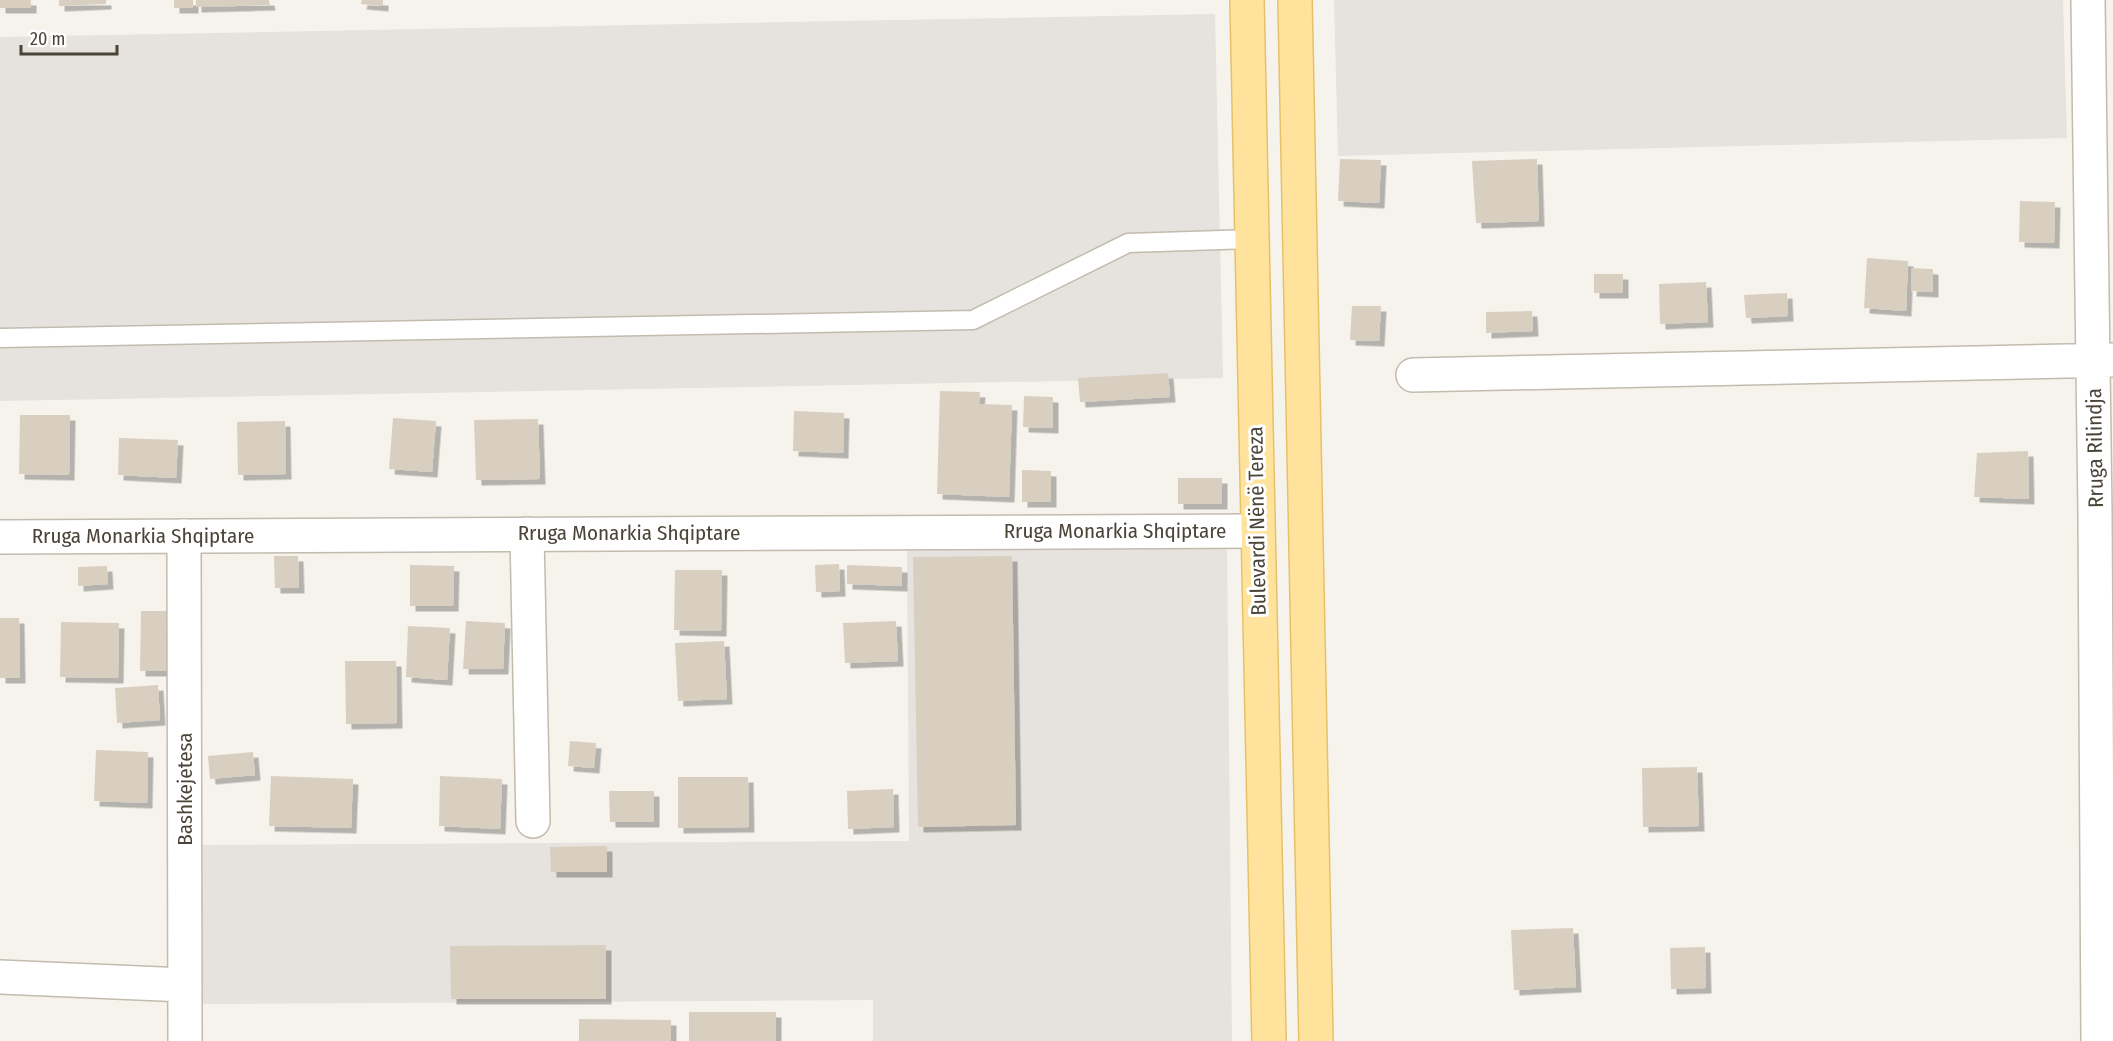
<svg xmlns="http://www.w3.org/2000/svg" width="2113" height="1041" font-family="'Fira Sans Condensed',sans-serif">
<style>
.industrial{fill:#e6e2dd}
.building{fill:#d8cfc1;filter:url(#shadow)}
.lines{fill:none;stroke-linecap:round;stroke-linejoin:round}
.service-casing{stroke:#c2bbae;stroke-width:21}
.minor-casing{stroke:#c2bbae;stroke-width:36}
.tertiary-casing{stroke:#c2bbae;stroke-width:36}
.primary-casing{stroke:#e6c16a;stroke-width:36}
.service{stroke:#fff;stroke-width:18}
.minor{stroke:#fff;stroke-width:33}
.tertiary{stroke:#fff;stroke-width:33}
.primary{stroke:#ffe39c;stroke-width:33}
.labels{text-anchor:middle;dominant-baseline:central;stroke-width:6;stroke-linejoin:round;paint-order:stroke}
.street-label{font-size:21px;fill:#4b4439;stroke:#fff}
</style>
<defs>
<filter id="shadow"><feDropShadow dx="5.5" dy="5.5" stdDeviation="0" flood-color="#0004"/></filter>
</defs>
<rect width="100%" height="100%" fill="#f6f3ec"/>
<!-- industrial -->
<path class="industrial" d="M1334,0H2063L2067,138L1338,156Z
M1215,14L1223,378L0,401V37Z
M1227,543L1232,1041H873V1000L197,1004L196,845L909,841L907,546Z"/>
<!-- building -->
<path class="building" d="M0,0H31V8H0Z
M59,0H106V4L59,6Z
M174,0H193V8H174Z
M196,0H269L270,5L196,7Z
M362,0H383V6L361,4Z
M1340,159L1381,160L1379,203L1338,201Z
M1537,159L1539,221L1476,223L1472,161Z
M2020,201L2055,202L2054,243L2019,242Z
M1867,258L1908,261L1906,311L1864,308Z
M1912,268L1933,269V292L1911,291Z
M1594,274H1623V293H1594Z
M1706,282L1708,322L1660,324L1659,284Z
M1787,293L1788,316L1746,318L1744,295Z
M1352,306H1381L1379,341L1350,340Z
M1532,311L1533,331L1486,333V312Z
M1168,373L1170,397L1080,402L1078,378Z
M940,391L980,392L979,404L1012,405L1009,497L937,494Z
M1024,396L1053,397V428L1023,427Z
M794,411L844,413L843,453L793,451Z
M20,415H70L69,475L19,474Z
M393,418L436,421L432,472L389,469Z
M538,419L540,479L476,480L474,420Z
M285,421L286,474L238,475L237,422Z
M119,438L178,440L176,478L118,475Z
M2028,451L2029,499L1974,497L1977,453Z
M1022,470L1051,471V502H1022Z
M1178,478H1222V504H1178Z
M274,556H298L299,588H275Z
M1012,556L1016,825L918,827L913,557Z
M839,564L840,591L816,592L815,565Z
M410,565L454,566L453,606H410Z
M847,565L902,567V586L847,584Z
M107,566L108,584L78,586V567Z
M675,570H722L721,631L674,630Z
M141,611H178V671H140Z
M0,618H19L20,678H0Z
M466,621L505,623L503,669H463Z
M896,621L898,661L845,663L843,623Z
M61,622L119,623L118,678L60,677Z
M408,626L450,628L447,680L406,677Z
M724,641L727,699L678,701L675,643Z
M345,661H396L397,723L346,724Z
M158,685L160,720L117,723L115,688Z
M570,741L596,743L594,768L568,766Z
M96,750L148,752L147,803L94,801Z
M253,752L255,775L210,779L208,756Z
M1697,767L1699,826L1643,827L1642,768Z
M271,776L353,779L351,828L269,826Z
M440,776L502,779L500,829L439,826Z
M678,777H748L749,827L678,828Z
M893,789L894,827L848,829L847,791Z
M609,791H654V822H610Z
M607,846V872H551L550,847Z
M1573,928L1576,987L1514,990L1511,930Z
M606,945V999H451L450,946Z
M1705,947L1706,988L1671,989L1670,948Z
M689,1012H776V1041H689Z
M579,1019L671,1020V1041H579Z"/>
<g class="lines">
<defs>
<path id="service" d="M0,338L973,320L1128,243L1252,239"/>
<path id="minor" d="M2088,0L2095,513L2098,1041
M1413,375L2113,360
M527,534L533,821
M184,536L185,1041
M0,977L185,985"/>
<path id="tertiary" d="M0,537L1257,531"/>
<path id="primary" d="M1247,0L1269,1041
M1295,0L1316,1041"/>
</defs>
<!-- service casing -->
<use href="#service" class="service-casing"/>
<!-- minor casing -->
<use href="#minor" class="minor-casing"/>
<!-- tertiary casing -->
<use href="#tertiary" class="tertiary-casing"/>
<!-- primary casing -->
<use href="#primary" class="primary-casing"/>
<!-- service -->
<use href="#service" class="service"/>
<!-- minor -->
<use href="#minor" class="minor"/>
<!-- tertiary -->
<use href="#tertiary" class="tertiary"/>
<!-- primary -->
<use href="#primary" class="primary"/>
</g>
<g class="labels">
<!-- street labels -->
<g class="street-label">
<text transform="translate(2095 448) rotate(-91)">Rruga Rilindja</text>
<text transform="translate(1257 521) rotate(-91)">Bulevardi Nënë Tereza</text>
<text x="1115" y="531">Rruga Monarkia Shqiptare</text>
<text x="629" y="533">Rruga Monarkia Shqiptare</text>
<text x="143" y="536">Rruga Monarkia Shqiptare</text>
<text transform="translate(185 789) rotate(-90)">Bashkejetesa</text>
</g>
</g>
<!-- scale -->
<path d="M21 45v9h96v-9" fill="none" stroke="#4b4439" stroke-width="3"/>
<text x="30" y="45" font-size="18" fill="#4b4439" stroke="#ffffff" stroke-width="4.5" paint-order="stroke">20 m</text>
</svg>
